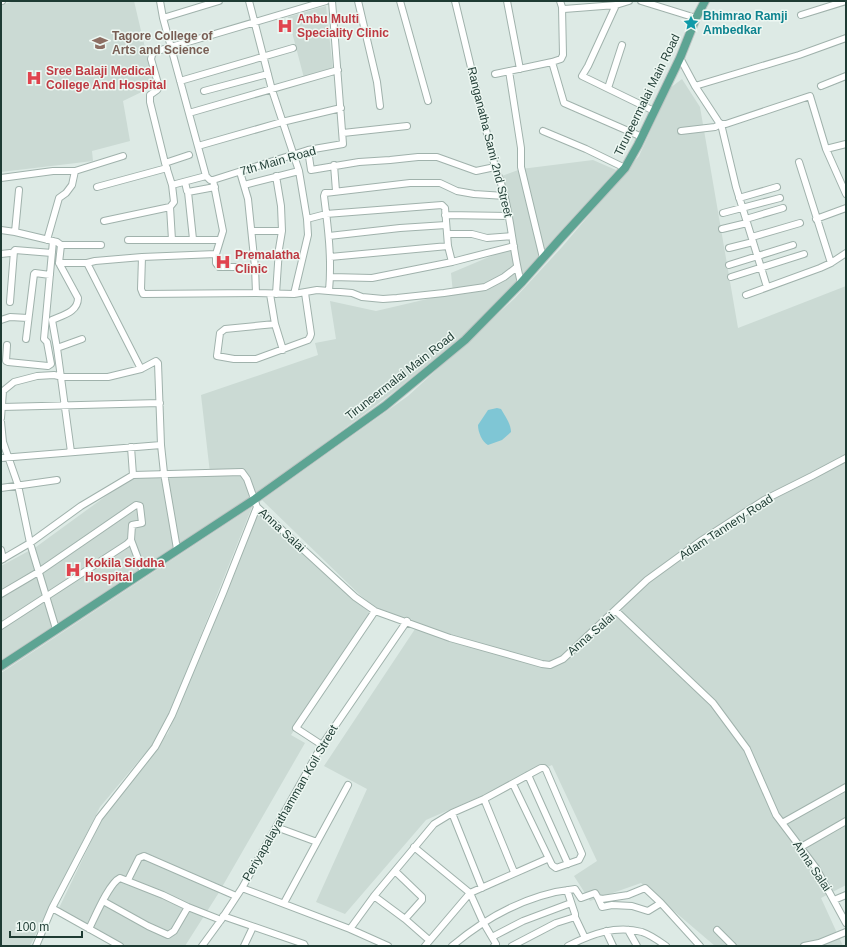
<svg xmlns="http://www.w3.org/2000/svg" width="847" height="947" font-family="Arial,sans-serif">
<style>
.built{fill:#cbdad4}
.water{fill:#7fc6d5}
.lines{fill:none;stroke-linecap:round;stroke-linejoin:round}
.minor-casing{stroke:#a0b2ac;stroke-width:8}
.major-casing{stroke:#bcc4c2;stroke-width:10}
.minor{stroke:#fff;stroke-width:6}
.major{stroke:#5da493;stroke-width:8}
.labels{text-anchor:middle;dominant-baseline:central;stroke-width:3;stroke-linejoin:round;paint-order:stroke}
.culture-label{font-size:12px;font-weight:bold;fill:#0d838f;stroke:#edf7f2;text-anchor:start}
.health-label{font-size:12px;font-weight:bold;fill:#be3a42;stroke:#edf7f2;text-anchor:start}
.education-label{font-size:12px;font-weight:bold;fill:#785e54;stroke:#edf7f2;text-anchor:start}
.street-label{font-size:12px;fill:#1e3b33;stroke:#edf7f2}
</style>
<rect width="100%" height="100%" fill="#ddeae5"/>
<!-- built -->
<path class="built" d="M15,1H134L154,86L123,101L130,141L92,151L93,161L1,172V5Z
M326,6L333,70L304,78L288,17Z
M682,79L700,107L738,328L846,286V885L821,898L843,946H715L641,883L590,901L574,876L597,861L552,765L426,820L345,914L316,902L367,789L324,766L417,626L374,606L361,596L262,500L408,396L515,298L562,247L639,156L670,88Z
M593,160L616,170L530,267L462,337L395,391L247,501L1,662V566L36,547L132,477L210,473L201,395L318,355L315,343L336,339L330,301L376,311L453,293L451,273L515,246L502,176L521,169Z
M252,507L173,705L157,739L100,807L31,944L29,946H1V673Z
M258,512L351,597L370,613L291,735L305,743L218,894L185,946H123L59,908L103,817L168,733Z"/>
<!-- water -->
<path class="water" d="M497,408L501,409C505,416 511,424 511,432L502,440L488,445C482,442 478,432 478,425L488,410Z"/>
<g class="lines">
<defs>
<path id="minor" d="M1,1H2
M160,1L163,18L206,176L210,180H213L223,231L216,254
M249,1L272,90L299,171L307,219L308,235L294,294
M358,1L377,82L380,106
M400,1L428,101
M455,1L495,167C511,204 511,245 521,283
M507,1L520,69
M560,1L562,7L564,9L616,5L629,1
M641,1L696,18
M616,5L588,66L582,76L654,111
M801,15L846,1
M163,18L219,1
M680,58L695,86L718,121L721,124H726L810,96L826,149L846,194
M552,62L564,103L642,137
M509,71L521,148V167L543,258
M495,74L552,62L561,59L563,55L562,7
M180,81L293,48
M695,86L799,55L846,38
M821,86L846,76
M608,88L622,45
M204,91L268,74
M189,113L338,70
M543,131L586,149L625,168
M681,131L715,127L721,124L736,187L767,287
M343,133L407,126
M198,146L282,122L341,108
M826,149L846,144
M308,150L311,170L359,162L390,160L418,157H437L476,171L495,167
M799,162L831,263
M165,163L189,155
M334,165L336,191
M240,172L248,199L255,267
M1,178L53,171H75
M213,180L308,150L343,144L332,1
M185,182L187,191L188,192L193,239
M172,185L206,176
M244,185L299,171
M97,187L167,168
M188,192L215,187
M739,198L777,187
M723,213L780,198
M445,215L509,216
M307,219L326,214L442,205L445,208L448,246L452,262
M746,219L783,208
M816,219L846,208
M104,221L170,207
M722,229L747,223
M1,230L15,232L57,242L61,245L59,263H87L95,261L142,257L216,254V263L219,267H255L256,293L294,294L317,290L352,293L362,297L383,299L397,298L444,293L485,287L504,277L517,267
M252,231H282
M15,232L19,190
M447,234H472L487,238L512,236
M329,236L400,228L446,225
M752,237L800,223
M47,240L59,198L66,193L72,185L75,171L123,156
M128,240H220
M172,240L170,207L174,202L172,185L165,163L150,102V95L157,90L159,87L151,59L152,55L154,52L326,1
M61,245H101
M729,248L753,242
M1,254L10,253
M142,257L141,289L143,294L256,293
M330,257L448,246
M59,263L78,298C78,312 63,315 52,320L57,348L71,452
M729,265L793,245
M331,277L372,278L452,262L514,246
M731,277L804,254
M329,291C332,259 328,227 324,196L325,193L410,183H440L457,191L474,194L505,196
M270,294L275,324L283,350
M276,294L279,249L282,231L281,206L276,176
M746,295L820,268L831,263L846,253
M10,302L14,251L15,250L52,253
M1,320L10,317L28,318
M275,324L225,329L220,333L217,356L234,359H256L308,340L310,337L311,334L305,293
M26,339L34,274L35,273L50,275
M7,345L6,361L8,362L48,366L51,364L47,342L44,339L53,241
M57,348L82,339
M141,369L156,361L158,363L161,445L164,473L177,549
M2,407L160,403
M1,418L3,391L14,382L37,376L54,375L63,377H108L141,369L87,263
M1,422L3,442L18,485L30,543L56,629
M1,458L161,445
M133,475L242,472L247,479L257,507L355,597L375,611L450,638L542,664L550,665L563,659L647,580L702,540L764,500L812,476L846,458
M1,488L57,480
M131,540L143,572
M1,550L3,559
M1,560L30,543L81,506L133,475L131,447
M1,594L40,571L136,505L140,506L142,523L132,525L131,540L127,544L1,626
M615,610L713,703L747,749L776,815L816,868L846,923
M322,745L296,728L375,611
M528,775L568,864
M484,799L514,872
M452,813L482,888
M782,823L846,787
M276,827L317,842L284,903
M317,842L348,785
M414,847L470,893L483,922L496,944L494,946
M801,847L846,821
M395,871L422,897V900L405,919
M128,880L139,858L144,856L236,896
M242,888L350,929L388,946
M374,896L405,919L429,940
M598,898L602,907L612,905L632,906L648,911L661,903
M834,900L846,895
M103,901L148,926L168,935L174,931L188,907
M52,908L120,946
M223,916L304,944L305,946
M575,917L585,938
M89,929C95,917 109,883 120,878L163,895L188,907L221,920
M350,929L374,896L434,824L452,813L484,799L541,768H544L546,770L582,854L579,860L556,868L552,865L513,784
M628,930L637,946
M717,930L733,946
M606,931L613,946
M492,937L523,921L571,903
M36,946L52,908L99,818L155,747L172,715L223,593L257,507
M202,946L221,920L242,888L322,745L407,621
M244,946L253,927
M425,946L470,893L547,859
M452,946C488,916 528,894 575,889L581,898L595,893L598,898L602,899L628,895L645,888L661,903L700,946
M512,946L556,923L575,917V914L567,890
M568,946C591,934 616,925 642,932C651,935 659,941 666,946
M804,946L819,943L846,932"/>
<path id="major" d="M1,666L255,499L385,406L465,340L521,283L560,239L625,168L638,145L680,58L696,18L705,1"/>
</defs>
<!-- minor casing -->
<use href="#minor" class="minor-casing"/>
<!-- major casing -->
<use href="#major" class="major-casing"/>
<!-- minor -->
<use href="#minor" class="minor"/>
<!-- major -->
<use href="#major" class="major"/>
</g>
<!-- icons -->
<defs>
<symbol id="sight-bare" viewBox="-9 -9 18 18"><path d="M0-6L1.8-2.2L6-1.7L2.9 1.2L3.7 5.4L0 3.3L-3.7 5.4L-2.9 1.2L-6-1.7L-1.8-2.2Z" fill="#0f9aa8" stroke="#edf7f2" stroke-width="2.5" paint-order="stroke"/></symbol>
<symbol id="hospital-bare" viewBox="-9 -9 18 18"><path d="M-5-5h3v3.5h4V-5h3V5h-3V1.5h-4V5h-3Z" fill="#e0444e" stroke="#edf7f2" stroke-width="2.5" paint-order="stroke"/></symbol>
<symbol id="university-bare" viewBox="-9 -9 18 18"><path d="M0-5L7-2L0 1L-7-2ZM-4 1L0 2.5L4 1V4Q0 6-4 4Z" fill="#8d6e63" stroke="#edf7f2" stroke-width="2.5" paint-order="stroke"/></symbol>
</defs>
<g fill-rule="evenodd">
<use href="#sight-bare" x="680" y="12" width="22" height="22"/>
<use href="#hospital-bare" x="274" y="15" width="22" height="22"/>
<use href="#university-bare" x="89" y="32" width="22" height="22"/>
<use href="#hospital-bare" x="23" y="67" width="22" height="22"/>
<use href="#hospital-bare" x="212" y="251" width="22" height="22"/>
<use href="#hospital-bare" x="62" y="559" width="22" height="22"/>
</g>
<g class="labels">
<!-- culture labels -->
<g class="culture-label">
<text x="703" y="16">Bhimrao Ramji<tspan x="703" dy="14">Ambedkar</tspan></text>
</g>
<!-- health labels -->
<g class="health-label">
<text x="297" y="19">Anbu Multi<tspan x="297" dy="14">Speciality Clinic</tspan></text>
<text x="46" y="71">Sree Balaji Medical<tspan x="46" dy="14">College And Hospital</tspan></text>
<text x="235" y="255">Premalatha<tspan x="235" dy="14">Clinic</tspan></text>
<text x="85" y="563">Kokila Siddha<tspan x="85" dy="14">Hospital</tspan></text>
</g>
<!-- education labels -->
<g class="education-label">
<text x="112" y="36">Tagore College of<tspan x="112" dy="14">Arts and Science</tspan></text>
</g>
<!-- street labels -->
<g class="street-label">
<text transform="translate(647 95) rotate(-64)">Tiruneermalai Main Road</text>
<text transform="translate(490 142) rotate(76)">Ranganatha Sami 2nd Street</text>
<text transform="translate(278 161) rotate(-16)">7th Main Road</text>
<text transform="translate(400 376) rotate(-38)">Tiruneermalai Main Road</text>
<text transform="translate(726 527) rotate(-33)">Adam Tannery Road</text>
<text transform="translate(282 530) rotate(43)">Anna Salai</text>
<text transform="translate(591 634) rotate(-41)">Anna Salai</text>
<text transform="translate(290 803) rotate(-60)">Periyapalayathamman Koil Street</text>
<text transform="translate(812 866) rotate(56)">Anna Salai</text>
</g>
</g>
<!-- border -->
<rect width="847" height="947" fill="none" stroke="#1e3b33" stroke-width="4"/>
<!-- scale -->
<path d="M10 931v6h72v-6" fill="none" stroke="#1e3b33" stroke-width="2"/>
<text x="16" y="931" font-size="12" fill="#1e3b33" stroke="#edf7f2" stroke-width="3" paint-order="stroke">100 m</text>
</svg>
